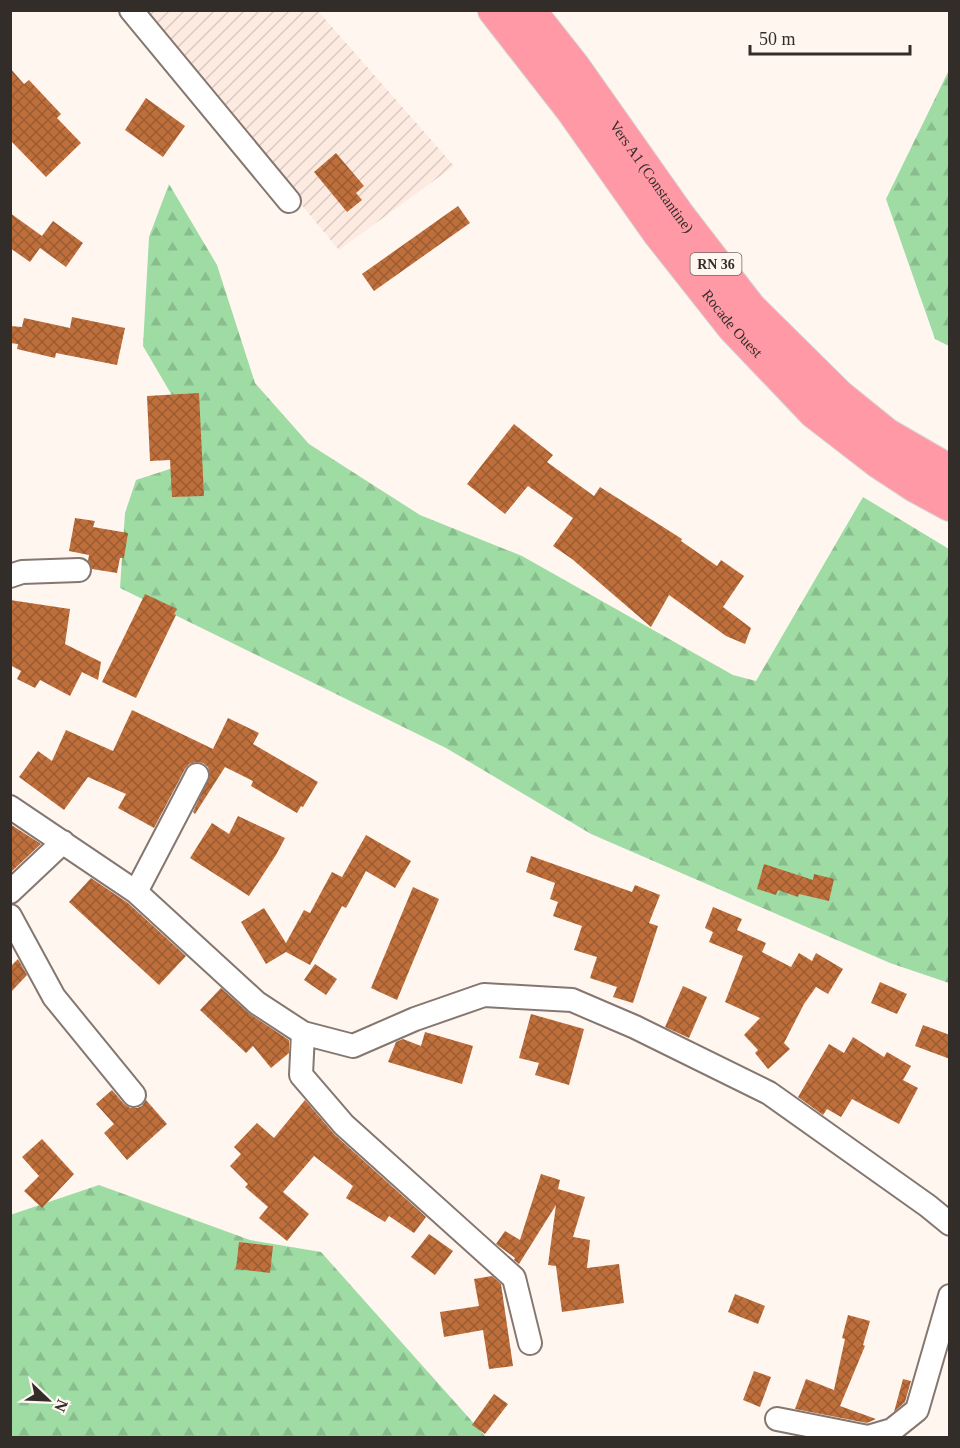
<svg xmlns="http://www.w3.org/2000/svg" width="960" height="1448" font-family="Georgia,serif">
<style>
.industrial{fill:url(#industrial-furrows)}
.forest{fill:url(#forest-firs)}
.building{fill:url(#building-cross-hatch)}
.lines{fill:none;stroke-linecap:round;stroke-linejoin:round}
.minor-casing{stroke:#857770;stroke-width:26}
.highway-casing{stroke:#d6d5d4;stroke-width:34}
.minor{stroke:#fff;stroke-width:22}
.highway{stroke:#fe99a5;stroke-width:32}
.labels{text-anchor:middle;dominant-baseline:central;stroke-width:4.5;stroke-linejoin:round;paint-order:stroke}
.shield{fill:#fff6f0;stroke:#706965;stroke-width:1.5}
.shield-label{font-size:14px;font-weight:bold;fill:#332d2a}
.street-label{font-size:15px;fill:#332d2a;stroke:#fff6f0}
</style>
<defs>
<pattern id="industrial-furrows" width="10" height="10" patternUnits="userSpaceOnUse" patternTransform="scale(1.5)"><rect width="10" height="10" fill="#fdebe1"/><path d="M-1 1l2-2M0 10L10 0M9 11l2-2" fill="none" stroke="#d9cac1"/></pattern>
<pattern id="forest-firs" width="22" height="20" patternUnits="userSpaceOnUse" patternTransform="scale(1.5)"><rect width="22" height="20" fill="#9edca4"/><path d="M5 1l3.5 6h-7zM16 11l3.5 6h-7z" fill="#89bd8d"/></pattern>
<pattern id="building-cross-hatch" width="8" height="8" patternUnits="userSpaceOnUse" patternTransform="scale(1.5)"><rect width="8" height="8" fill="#bf6f3b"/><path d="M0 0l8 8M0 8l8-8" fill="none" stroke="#9c5c32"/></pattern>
</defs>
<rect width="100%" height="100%" fill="#fff6f0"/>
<!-- industrial -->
<path class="industrial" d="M140,11H318L454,166L339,250Z"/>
<!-- forest -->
<path class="forest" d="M949,70V346L935,339L886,199Z
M169,184L217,265L255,383L309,444L420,515L522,556L733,675L756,681L863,497L949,549V983L890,963L591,834L446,748L120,588L125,513L136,480L176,467L177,404L143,346L149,237Z
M99,1185L250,1240L321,1252L486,1437H11L10,1215Z"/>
<!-- building -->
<path class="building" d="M10,68L24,84L29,80L61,114L57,118L81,143L46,177L10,140Z
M146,98L185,126L163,157L125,130Z
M336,153L364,186L356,193L362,200L347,212L314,172Z
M458,206L470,223L374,291L362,274Z
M10,213L42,236L53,221L83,243L66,267L40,248L30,262L10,248Z
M72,317L125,328L117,365L56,353L55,358L17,349L18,344L10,343V326L22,327L24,318L70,328Z
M199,393L204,496L172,497L170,460L150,461L147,396Z
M514,424L553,455L547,462L594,496L600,487L682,539L681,541L717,566L721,560L744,576L723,607L751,628L745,644L726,636L669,595L651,627L572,559L553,546L573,518L528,486L505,514L467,484Z
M75,518L95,521L93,527L128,533L124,558H120L117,573L92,569L88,561L89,555L69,551Z
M145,594L177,609L174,614L176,615L136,698L102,682Z
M10,600L70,609L65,644L101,662L98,680L82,672L70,696L40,680L35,688L17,679L21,671L10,665Z
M132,710L213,749L228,718L259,733L253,744L318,782L303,807L301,806L297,813L251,786L253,781L225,767L195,814L193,812L210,775L208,767L203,763L196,762L189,764L185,769L154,828L118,808L126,794L88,777L64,810L19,777L38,751L52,761L66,730L113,751Z
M238,816L285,838L276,855L249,896L190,858L212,823L229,834Z
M10,824L41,844L11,872H10Z
M366,835L411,861L395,888L366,871L346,908L342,906L310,965L286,952L266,964L241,922L264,908L286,943L304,910L310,913L332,872L342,877Z
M531,856L632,892L635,885L660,895L649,923L658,926L633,1003L613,997L617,987L590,978L597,957L574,950L582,926L553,916L558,902L550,899L555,883L526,872Z
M764,864L813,880L814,874L834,879L829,901L799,894L798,897L778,890L776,895L757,889Z
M91,878L128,903L186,956L159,985L69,902Z
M413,887L439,899L397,1000L371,988Z
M713,907L742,919L737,930L766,943L762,952L791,967L799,953L812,961L816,953L843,969L828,994L816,987L804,1004L784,1043L790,1049L768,1069L755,1053L758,1050L744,1035L760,1018L725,1002L743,956L709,942L713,932L705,928Z
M18,959L27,975L10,993V967Z
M315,964L337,979L326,995L304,980Z
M880,982L907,994L897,1014L871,1003Z
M683,986L707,997L689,1038L665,1027Z
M221,988L250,1014L289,1040V1053L271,1068L253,1046L246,1053L200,1010Z
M531,1014L584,1029L569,1085L535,1075L539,1063L519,1058Z
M923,1025L950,1035V1059L915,1046Z
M425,1032L473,1046L462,1084L388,1062L396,1042L403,1039L421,1046Z
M853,1037L884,1057L887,1052L911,1066L903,1080L918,1088L899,1124L852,1099L841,1117L827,1109L823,1115L798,1097L829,1044L844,1053Z
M112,1090L124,1104L130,1108H137L142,1106L146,1100L167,1124L127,1160L104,1133L114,1124L96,1104Z
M305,1100L335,1135L426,1217L414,1233L389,1216L385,1222L346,1198L353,1186L314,1156L283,1192L309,1214L287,1241L259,1218L268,1207L245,1187L248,1184L230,1166L241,1154L234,1147L257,1123L274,1138Z
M42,1139L74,1174L42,1208L24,1191L39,1176L22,1157Z
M541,1174L560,1180L558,1189L585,1197L573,1237L590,1240L587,1268L619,1264L624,1303L562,1312L556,1266L548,1265L556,1205L519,1264L514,1260L515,1258L496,1244L505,1231L520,1240Z
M429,1234L453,1251L435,1275L411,1257Z
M239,1242L273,1246L270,1273L236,1269Z
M492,1276L501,1284L513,1366L489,1369L483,1330L444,1337L440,1312L479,1306L474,1279Z
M735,1294L765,1306L758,1324L728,1312Z
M848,1315L870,1321L863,1345L865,1346L840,1406L876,1419L867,1423L795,1409L806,1379L834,1390L845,1339L842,1338Z
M754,1371L771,1377L760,1407L743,1400Z
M903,1379L911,1381L905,1402L894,1412Z
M494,1394L508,1404L485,1434L472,1425Z"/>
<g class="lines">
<defs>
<path id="minor" d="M131,10L289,201
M10,576L22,572L79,570
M10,807L136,892L257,1003L303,1033L353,1046L415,1019L484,995L572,1000L635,1027L769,1093L928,1206L950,1224
M10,892L63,842
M136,892L197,775
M10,916L54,997L134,1095
M303,1033L301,1075L344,1125L514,1278L530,1343
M777,1419L868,1437L892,1430L917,1410L950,1296"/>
<g id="highway">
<path id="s1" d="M494,10L572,110L658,232L733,327L814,412L880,463L915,486L950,505"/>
<path id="s2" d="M529,10L574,67L679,216L750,308L839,396L886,434L950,471"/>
</g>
</defs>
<!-- minor casing -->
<use href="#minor" class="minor-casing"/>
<!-- highway casing -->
<use href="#highway" class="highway-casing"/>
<!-- minor -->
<use href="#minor" class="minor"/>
<!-- highway -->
<use href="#highway" class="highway"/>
</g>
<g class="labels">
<!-- shield labels -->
<rect class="shield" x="690.5" y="253" width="51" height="22" rx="4.5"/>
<g class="shield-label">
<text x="716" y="264">RN 36</text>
</g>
<!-- street labels -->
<g class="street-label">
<text stroke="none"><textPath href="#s2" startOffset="207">Vers A1 (Constantine)</textPath></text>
<text stroke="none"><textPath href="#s1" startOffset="394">Rocade Ouest</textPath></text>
</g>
</g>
<!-- border -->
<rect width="960" height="1448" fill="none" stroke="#332d2a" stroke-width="24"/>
<!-- north arrow -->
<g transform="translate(48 1400) rotate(113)" stroke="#fff6f0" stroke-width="4.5" paint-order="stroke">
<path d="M0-4.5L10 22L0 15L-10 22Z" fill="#332d2a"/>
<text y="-9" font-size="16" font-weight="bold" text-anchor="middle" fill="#332d2a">N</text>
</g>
<!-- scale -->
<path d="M750 45v9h160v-9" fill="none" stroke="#332d2a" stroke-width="3"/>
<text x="759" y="45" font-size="18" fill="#332d2a" stroke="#fff6f0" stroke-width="4.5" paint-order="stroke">50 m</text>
</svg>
